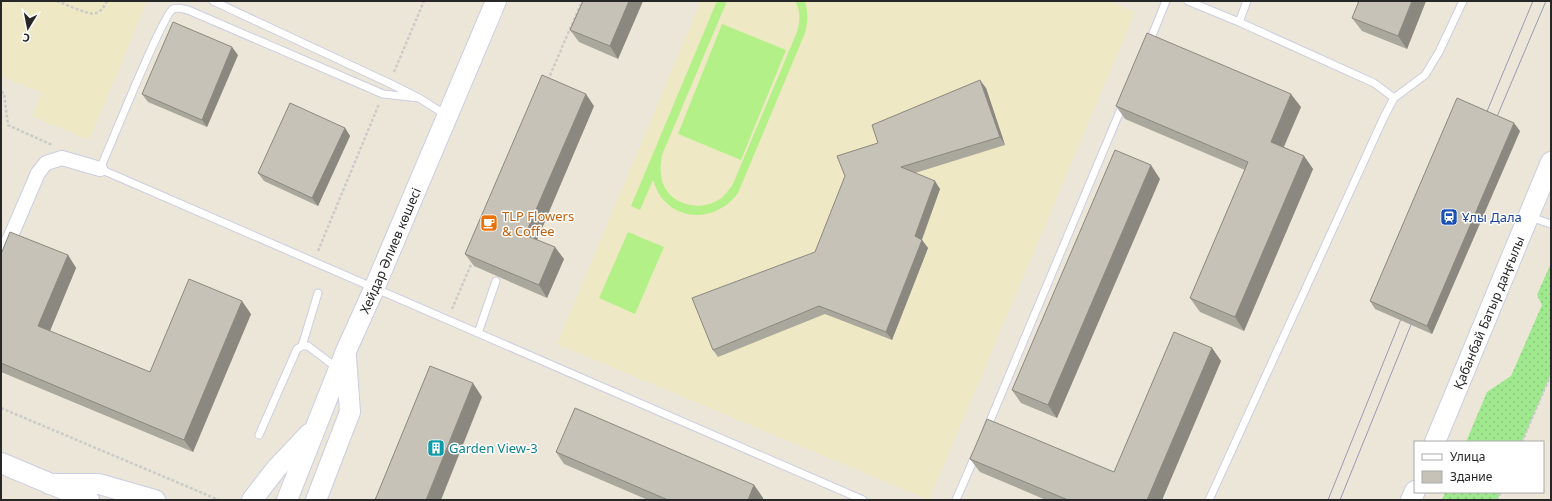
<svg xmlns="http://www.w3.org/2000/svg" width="1552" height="501" font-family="'Noto Sans',sans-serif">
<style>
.education{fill:#efe8c4}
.grass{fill:url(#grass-dots)}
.pitch{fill:#b4f088}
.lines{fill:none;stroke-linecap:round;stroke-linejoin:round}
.lane-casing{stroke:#cccde2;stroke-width:9}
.street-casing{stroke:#cccde2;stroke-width:16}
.secondary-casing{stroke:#cccde2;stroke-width:22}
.path{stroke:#cbcbcb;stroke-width:2.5;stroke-dasharray:3 2;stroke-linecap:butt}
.lane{stroke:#fff;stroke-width:7}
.street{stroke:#fff;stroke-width:14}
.secondary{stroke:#fff;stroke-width:20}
.tram{stroke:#9a9ab4;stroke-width:1}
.wall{fill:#aaa79d}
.shaded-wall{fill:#8b8880}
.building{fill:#c6c2b7;stroke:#8b8880}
.labels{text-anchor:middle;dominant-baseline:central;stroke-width:3;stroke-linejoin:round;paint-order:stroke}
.food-label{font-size:13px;fill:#c56008;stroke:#fff;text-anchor:start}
.transit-label{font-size:13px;fill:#164399;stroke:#fff;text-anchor:start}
.street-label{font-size:13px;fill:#272727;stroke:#fff}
.culture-label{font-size:13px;fill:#0d838f;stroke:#fff;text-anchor:start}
</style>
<defs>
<pattern id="grass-dots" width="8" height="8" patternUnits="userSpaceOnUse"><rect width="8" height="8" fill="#9fe88e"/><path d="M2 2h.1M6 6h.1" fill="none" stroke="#89c77a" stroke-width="1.8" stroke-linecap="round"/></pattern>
</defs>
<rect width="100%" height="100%" fill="#ebe6d7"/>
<!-- education -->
<path class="education" d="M1,1H147L89,140L32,116L42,93L1,76Z
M701,1H1109L1135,12L929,500L557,344Z"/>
<!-- grass -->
<path class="grass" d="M1551,263V374L1522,442H1466L1487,392L1511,376L1542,305L1537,295Z
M1445,492H1501L1497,500H1442Z"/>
<!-- pitch -->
<path class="pitch" d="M717,1H727L662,155C661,162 660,169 661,176C665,203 698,214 720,199C725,196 728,190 732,186L797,32C800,21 801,11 795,1H805C808,12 808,22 805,33L738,193C719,219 682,224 661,197C657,192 655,185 653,180L640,210L631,206Z
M722,24L786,50L741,160L678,134Z
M628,232L664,247L635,314L599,298Z"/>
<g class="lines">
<defs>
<path id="lane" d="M213,1L389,83L419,98L446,115
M1188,1L1239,22L1247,1
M1149,43L1166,1
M419,98L383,94L188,10C183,9 177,7 173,9C163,14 109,149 100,169L863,500
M1394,98L1425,75L1439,52L1463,1
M1530,217L1551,224
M478,333L496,281
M302,346L318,293
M987,428L1123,104
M259,435L297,349L302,346H308L337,368
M956,500L976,454
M1209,500L1384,117L1394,98L1374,83L1239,22"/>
<path id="street" d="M1,259L38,173L46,163L62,158L100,169"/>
<g id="secondary">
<path id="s1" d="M1435,442L1551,162"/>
<path d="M1,463L89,500"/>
<path d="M49,484H99L155,500"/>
<path d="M252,500L276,469L309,434"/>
<path id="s2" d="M287,500L346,351L374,289L496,1"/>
<path d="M316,500L350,412L346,357"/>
<path d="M1411,500L1415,491"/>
</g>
</defs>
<!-- lane casing -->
<use href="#lane" class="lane-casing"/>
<!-- street casing -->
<use href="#street" class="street-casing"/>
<!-- secondary casing -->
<use href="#secondary" class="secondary-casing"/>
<!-- path -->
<path class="path" d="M57,1C66,4 89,16 96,13C102,11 104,6 107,1
M394,72L424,1
M548,80L582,1
M1,92L4,93L8,125L52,145
M318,251L379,104
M452,309L473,260
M1,408L219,500
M1522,442L1551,374
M1497,500L1501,492"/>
<!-- lane -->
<use href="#lane" class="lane"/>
<!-- street -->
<use href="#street" class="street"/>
<!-- secondary -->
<use href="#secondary" class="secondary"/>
<!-- tram -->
<path class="tram" d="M1483,121L1533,1
M1493,126L1546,1
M1328,500L1405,309
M1340,500L1415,315"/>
</g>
<!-- wall -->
<path class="wall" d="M583,1H643L618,59L579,42L570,30Z
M1359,1H1426L1407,49L1362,31L1352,18Z
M238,55L207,127L148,102L142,94Z
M986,88L1005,145L915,173L940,189L922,240L928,248L892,340L825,314L718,357L713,350L815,252L878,143Z
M594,106L537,240L564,259L547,298L474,266L465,254Z
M1116,106L1301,107L1284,147L1304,156L1313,169L1244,331L1200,312L1190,298L1245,170L1125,119Z
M345,128L350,136L318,206L264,181L258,173Z
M1520,131L1432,334L1375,309L1370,301Z
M1160,179L1057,418L1021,403L1012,390Z
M1,254L68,255L76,268L50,331L150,372L251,314L193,452L1,372Z
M1212,348L1221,361L1162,500H1046L980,472L970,459L1114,472Z
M556,452L754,485L763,498L762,500H648L564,464Z"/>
<!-- shaded-wall -->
<path class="shaded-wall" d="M629,1H643L618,59L610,46Z
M1412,1H1426L1407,49L1398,36Z
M232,47L238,55L207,127L202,120Z
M980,80L986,88L1005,145L1000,137Z
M586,94L594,106L534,247L525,235Z
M1291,94L1301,107L1280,155L1271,142Z
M1514,123L1520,131L1432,334L1427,326Z
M345,128L350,136L318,206L312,198Z
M1304,156L1313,169L1244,331L1235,317Z
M1151,165L1160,179L1057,418L1048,405Z
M935,181L940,189L920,244L915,236Z
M922,240L928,248L892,340L886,332Z
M555,247L564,259L547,298L539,285Z
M68,255L76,268L47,338L38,326Z
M242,301L251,314L193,452L184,440Z
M1212,348L1221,361L1162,500H1147Z
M473,383L482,397L441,500H426Z
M754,485L763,498L762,500H748Z"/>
<!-- building -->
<path class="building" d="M583,1H629L610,46L570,30Z
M1359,1H1412L1398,36L1352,18Z
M173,22L232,47L202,120L142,94Z
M1147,33L1291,94L1271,142L1304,156L1235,317L1190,298L1248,162L1116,106Z
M542,75L586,94L525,235L555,247L539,285L465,254Z
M980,80L1000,137L901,167L935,181L915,236L922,240L886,332L819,306L713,350L692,298L815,252L845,176L837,156L878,143L872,125Z
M1457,98L1514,123L1427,326L1370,301Z
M290,103L345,128L312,198L258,173Z
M1115,150L1151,165L1048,405L1012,390Z
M10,232L68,255L38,326L150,372L189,279L242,301L184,440L1,363V254Z
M1174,332L1212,348L1147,500H1068L970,459L987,419L1114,472Z
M430,366L473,383L426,500H375Z
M575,408L754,485L748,500H668L556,452Z"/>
<!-- icons -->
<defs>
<symbol id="station-square" viewBox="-11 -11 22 22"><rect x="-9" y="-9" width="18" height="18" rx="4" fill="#1a4fb4" stroke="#fff"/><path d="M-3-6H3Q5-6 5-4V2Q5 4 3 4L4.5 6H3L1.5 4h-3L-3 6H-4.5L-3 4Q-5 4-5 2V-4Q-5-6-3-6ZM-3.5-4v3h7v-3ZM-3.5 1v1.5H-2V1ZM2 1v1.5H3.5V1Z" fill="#fff"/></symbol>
<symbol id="cafe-square" viewBox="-11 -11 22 22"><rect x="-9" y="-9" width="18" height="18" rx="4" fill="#e8710a" stroke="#fff"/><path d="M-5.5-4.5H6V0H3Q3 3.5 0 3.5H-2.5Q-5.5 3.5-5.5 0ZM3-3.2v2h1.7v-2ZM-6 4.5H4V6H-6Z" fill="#fff"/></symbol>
<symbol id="building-square" viewBox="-11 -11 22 22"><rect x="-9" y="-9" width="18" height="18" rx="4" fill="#0f9aa8" stroke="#fff"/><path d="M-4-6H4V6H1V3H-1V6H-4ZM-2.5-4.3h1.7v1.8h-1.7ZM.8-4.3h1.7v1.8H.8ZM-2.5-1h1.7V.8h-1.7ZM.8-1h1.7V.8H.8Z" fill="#fff"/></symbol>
</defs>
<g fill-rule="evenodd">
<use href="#station-square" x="1439" y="207" width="20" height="20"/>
<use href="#cafe-square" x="479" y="213" width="20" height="20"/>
<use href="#building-square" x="426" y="438" width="20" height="20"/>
</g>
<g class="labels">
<!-- food labels -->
<g class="food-label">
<text x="502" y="216">TLP Flowers<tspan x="502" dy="15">&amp; Coffee</tspan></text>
</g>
<!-- transit labels -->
<g class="transit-label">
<text x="1462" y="217">Ұлы Дала</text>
</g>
<!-- street labels -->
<g class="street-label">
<text stroke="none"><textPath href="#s2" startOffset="270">Хейдар Әлиев көшесі</textPath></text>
<text stroke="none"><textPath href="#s1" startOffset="140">Қабанбай Батыр даңғылы</textPath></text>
</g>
<!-- culture labels -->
<g class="culture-label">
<text x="449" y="448">Garden View-3</text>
</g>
</g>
<!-- border -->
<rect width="1552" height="501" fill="none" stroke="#272727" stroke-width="4"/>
<!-- legend -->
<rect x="1414" y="441" width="130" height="52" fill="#ffffff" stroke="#a9a9a9"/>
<rect x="1422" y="454" width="20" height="6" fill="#ffffff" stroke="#a9a9a9"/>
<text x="1450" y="461" font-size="12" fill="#272727">Улица</text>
<rect x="1422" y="471" width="20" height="12" fill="#c6c2b7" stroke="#a9a9a9"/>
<text x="1450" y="481" font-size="12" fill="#272727">Здание</text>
<!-- north arrow -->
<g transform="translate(28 28) rotate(190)" stroke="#ffffff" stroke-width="3" paint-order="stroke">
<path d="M0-3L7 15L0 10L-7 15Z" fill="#272727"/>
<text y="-6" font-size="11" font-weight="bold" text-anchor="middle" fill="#272727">С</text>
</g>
</svg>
